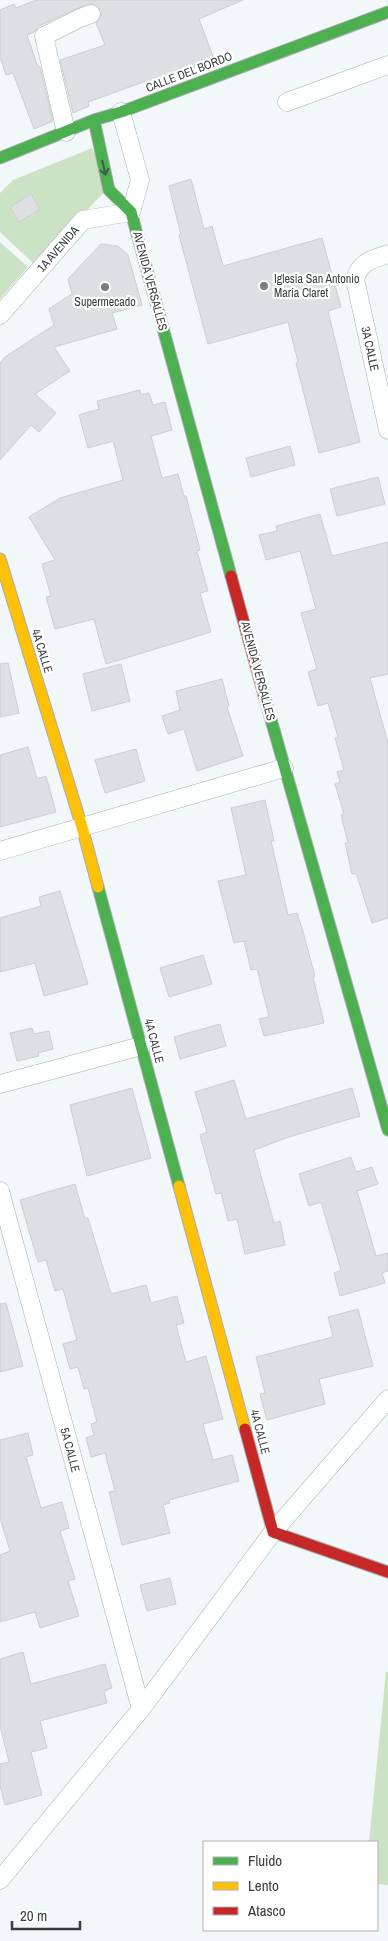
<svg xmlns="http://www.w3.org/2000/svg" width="388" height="1941" font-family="'Archivo Narrow',sans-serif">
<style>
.green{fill:#cce2c5}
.building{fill:#dce0e2;stroke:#caced0}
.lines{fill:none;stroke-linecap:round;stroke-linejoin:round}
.street-casing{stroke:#a9adaf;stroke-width:19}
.fast-casing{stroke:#a9adaf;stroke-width:13}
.slow-casing{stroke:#a9adaf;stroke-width:13}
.jam-casing{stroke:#a9adaf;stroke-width:13}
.street{stroke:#fdfefe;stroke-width:18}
.fast{stroke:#4caf50;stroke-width:11}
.slow{stroke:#ffc107;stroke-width:11}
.jam{stroke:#c62828;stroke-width:11}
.oneway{stroke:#3e5e44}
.poi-dot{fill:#797d80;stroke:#fff;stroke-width:2}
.labels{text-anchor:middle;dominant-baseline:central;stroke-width:4.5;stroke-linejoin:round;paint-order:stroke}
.street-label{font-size:12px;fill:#383c3f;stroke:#fff}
.poi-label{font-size:12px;fill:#383c3f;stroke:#fff;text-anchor:start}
</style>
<rect width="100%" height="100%" fill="#f2f7fa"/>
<!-- green -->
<path class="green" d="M92,148L109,187L35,265L0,232V193L13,180Z
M0,242L28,267L0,299Z
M386,1672H388V1885L377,1884V1842H369Z"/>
<!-- building -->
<path class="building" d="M36,0H243L199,19L214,59L147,85L146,81L88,102L89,106L73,113L60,60L105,45L96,23L101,16V10L93,4H87L39,26L34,32L27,35L38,67H40L53,121L34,129L13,73L6,75L0,57V10L14,4L16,8Z
M191,179L204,229L212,226L223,266L322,238L341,307L328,311L360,442L319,453L296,363L298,362L288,322L208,344L179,235H181L169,186Z
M31,194L40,209L19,222L10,207Z
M101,244L118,246L128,255L142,305L112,313L117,329L54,347L70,371L35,394L56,413L39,432L31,425L0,460V363L5,357L54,325L49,309L72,294L68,279Z
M140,390L141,395L149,393L153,405L165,402L172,430L151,436L162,478L178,474L184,496H186L200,550L197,551L208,591L200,593L211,632L106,664L94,619L55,629L46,597L51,596L42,564L55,560L29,517L60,498L123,480L113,441L88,448L79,415L99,409L97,401Z
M290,446L295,465L251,477L246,458Z
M378,477L385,504L337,516L330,489Z
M320,514L332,556L388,542V674L370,678L388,743V918L372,923L356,873L352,874L345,843H348L341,815L344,814L335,784L340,782L337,772L344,770L335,738L338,737L328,703L318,706L308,672L317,669L301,613L316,609L300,551L266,560L259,535L277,531L276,526Z
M8,663L19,713L0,717V664Z
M121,664L130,701L92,711L83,674Z
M222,679L229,706L227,707L243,756L197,771L184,729L168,734L162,716L180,710L176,691Z
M28,747L37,779L46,776L56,812L0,827V755Z
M136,749L145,781L105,793L95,760Z
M265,800L274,841H271L288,915L297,913L302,928L315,976L313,977L324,1023L264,1036L259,1019L269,1017L257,969L251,970L244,941L234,943L218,881L246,875L231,808Z
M60,891L88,984L44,996L35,963L0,972V918L41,906L39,897Z
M203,955L212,984L169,997L160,968Z
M220,1024L226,1046L180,1059L174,1037Z
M32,1028L34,1034L49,1031L53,1049L38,1053L39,1056L17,1061L10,1033Z
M234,1080L246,1119L352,1088L360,1116L289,1137L254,1150L274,1223L280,1221L285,1245L245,1254L237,1219L228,1221L221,1193L216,1194L200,1135L207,1132L195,1092Z
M132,1088L151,1158L87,1176L70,1105Z
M351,1157L356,1172L372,1167L378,1184L357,1191L376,1256L388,1253V1271L382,1273L385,1283L340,1296L334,1273L341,1270L321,1202L309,1206L299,1174Z
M75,1184L85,1219L88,1218L111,1294L146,1285L151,1303L177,1296L184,1323L176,1325L186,1362L206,1356L223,1419L203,1424L213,1460L232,1455L239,1481L169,1500L170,1503L163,1505L170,1533L122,1545L109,1492L115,1491L105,1453L91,1457L86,1438L94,1435L91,1424L97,1422L88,1388L84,1389L78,1367L70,1369L63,1344L77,1340L63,1289L55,1291L46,1260L38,1262L20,1200Z
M6,1303L23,1366L0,1372V1304Z
M358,1309L373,1366L319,1379L325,1404L267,1420L260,1394L265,1393L256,1357L333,1337L328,1317Z
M28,1433L33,1455L26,1457L41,1508L62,1502L69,1528L60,1531L75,1579L68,1581L79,1616L40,1628L35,1612L0,1622V1555L10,1551L0,1518V1440Z
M170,1578L176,1604L147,1611L140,1585Z
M23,1652L31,1684L105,1664L112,1688L104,1691L107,1703L40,1721L47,1748L31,1752L42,1795L5,1805L0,1785V1764L9,1762L0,1726V1659Z"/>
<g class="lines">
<defs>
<path id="street" d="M287,102L388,65
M66,132L44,36L80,18L91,14
M388,254C371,260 361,261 355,279L388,430
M0,315L83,220L131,212L140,180L121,112
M0,851L284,768
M0,1084L141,1046
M0,1191L141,1709
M0,1880L141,1709L273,1532L388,1399"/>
<path id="fast" d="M94,120L109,190L131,212L231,576
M0,158L94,120L121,112L388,12
M264,695L388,1130
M98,887L179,1186"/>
<path id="slow" d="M0,559L82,827L98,887
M179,1186L245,1429"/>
<path id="jam" d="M231,576L264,695
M245,1429L273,1532L388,1572"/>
</defs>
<!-- street casing -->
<use href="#street" class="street-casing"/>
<!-- fast casing -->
<use href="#fast" class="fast-casing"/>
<!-- slow casing -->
<use href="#slow" class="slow-casing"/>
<!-- jam casing -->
<use href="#jam" class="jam-casing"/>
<!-- street -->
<use href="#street" class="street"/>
<!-- fast -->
<use href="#fast" class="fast"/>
<!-- slow -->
<use href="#slow" class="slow"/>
<!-- jam -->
<use href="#jam" class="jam"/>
</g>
<!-- one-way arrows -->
<defs><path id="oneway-shaft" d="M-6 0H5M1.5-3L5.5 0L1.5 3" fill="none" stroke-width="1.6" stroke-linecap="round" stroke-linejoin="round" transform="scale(1.25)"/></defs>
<use class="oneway" href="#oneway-shaft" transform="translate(104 168) rotate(77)"/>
<!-- markers -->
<g class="poi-dot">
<circle cx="264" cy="286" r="5"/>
<circle cx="105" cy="287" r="5"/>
</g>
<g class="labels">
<!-- street labels -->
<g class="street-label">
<text transform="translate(189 72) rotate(-21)">CALLE DEL BORDO</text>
<text transform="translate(58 249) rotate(-49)">1A AVENIDA</text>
<text transform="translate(150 281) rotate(75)">AVENIDA VERSALLES</text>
<text transform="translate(370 349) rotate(78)">3A CALLE</text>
<text transform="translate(42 651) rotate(73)">4A CALLE</text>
<text transform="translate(258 671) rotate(75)">AVENIDA VERSALLES</text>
<text transform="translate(154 1041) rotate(75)">4A CALLE</text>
<text transform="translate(260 1432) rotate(75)">4A CALLE</text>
<text transform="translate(70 1450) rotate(75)">5A CALLE</text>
</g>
<!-- poi labels -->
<g class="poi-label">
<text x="274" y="279">Iglesia San Antonio<tspan x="274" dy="14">María Claret</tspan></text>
<text x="105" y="302" text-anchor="middle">Supermecado</text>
</g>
</g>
<!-- legend -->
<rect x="203" y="1841" width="175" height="90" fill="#ffffff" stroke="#afb1b2"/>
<rect x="213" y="1857" width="25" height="8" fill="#4caf50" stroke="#afb1b2"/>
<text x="248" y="1866" font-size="15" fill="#383c3f">Fluido</text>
<rect x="213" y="1882" width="25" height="8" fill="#ffc107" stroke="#afb1b2"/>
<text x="248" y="1891" font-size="15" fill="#383c3f">Lento</text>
<rect x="213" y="1907" width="25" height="8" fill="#c62828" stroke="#afb1b2"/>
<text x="248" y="1916" font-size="15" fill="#383c3f">Atasco</text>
<!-- scale -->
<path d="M12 1921v8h68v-8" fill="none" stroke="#383c3f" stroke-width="2.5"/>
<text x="20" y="1921" font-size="15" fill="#383c3f" stroke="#ffffff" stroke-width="4" paint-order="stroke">20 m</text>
</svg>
